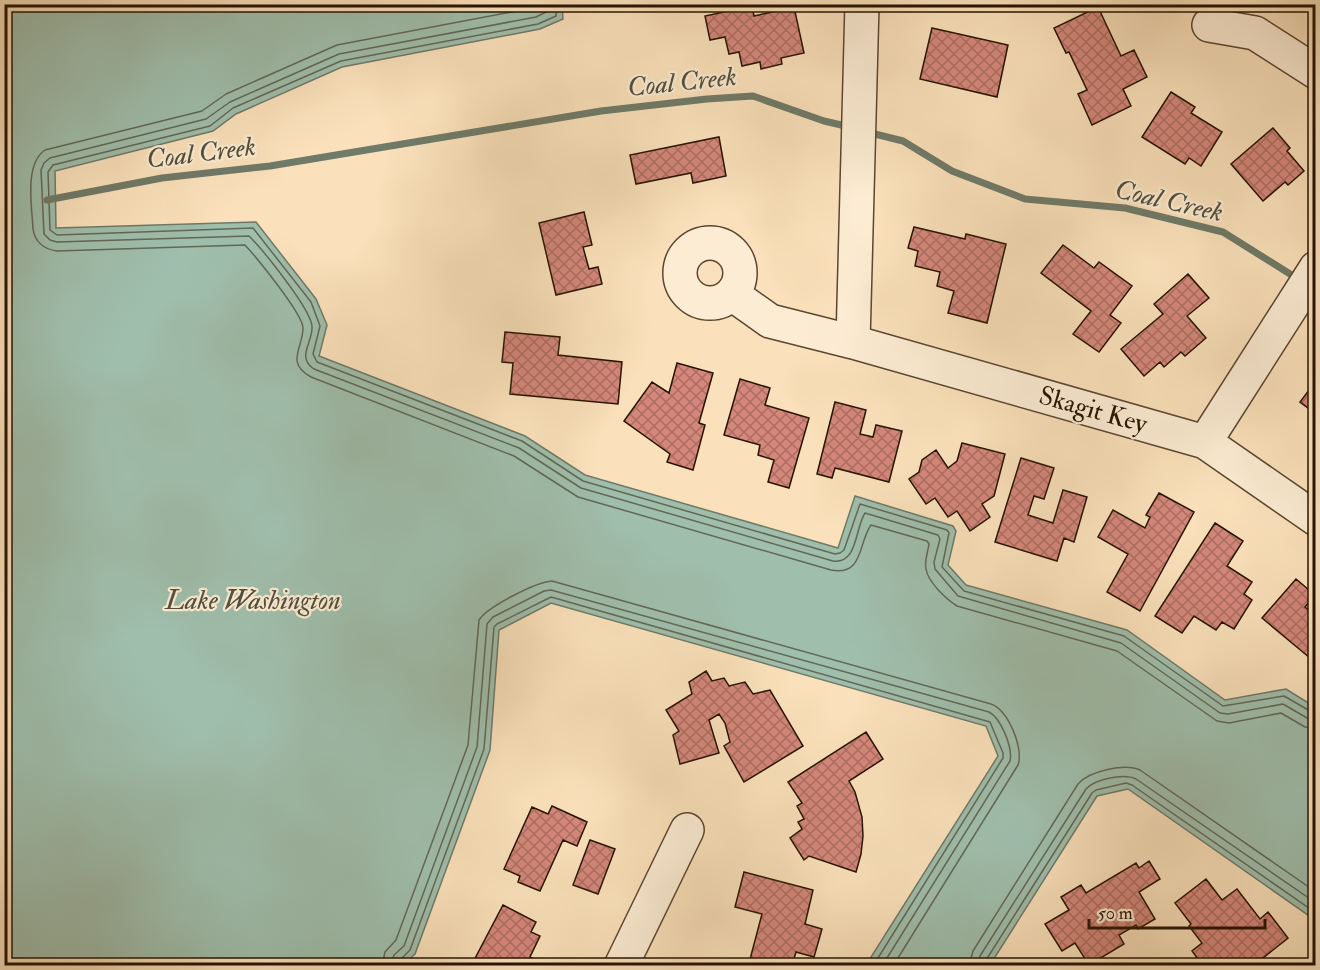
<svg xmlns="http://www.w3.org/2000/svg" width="1320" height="970" font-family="'IM FELL Double Pica',serif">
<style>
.water{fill:#9fbeac;stroke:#6f7a68;stroke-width:1.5}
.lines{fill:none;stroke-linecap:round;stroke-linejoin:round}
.shore{stroke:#626856;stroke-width:1.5}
.stream{stroke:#6f7a68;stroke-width:7}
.building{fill:url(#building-cross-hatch);stroke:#261301;stroke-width:1.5}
.minor-casing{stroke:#5b4630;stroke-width:36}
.minor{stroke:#fcecd3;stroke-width:33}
.labels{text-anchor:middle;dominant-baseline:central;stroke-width:4.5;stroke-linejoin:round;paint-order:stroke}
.street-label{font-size:26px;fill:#261301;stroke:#fcecd3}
.water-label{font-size:27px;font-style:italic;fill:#504f3d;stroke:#fcecd3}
</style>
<defs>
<pattern id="building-cross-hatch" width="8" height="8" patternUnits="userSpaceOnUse" patternTransform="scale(1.5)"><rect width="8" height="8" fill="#d4877a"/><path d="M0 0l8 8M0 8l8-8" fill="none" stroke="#ac6d62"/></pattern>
</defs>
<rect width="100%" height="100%" fill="#fae1bb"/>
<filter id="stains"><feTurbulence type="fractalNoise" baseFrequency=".00333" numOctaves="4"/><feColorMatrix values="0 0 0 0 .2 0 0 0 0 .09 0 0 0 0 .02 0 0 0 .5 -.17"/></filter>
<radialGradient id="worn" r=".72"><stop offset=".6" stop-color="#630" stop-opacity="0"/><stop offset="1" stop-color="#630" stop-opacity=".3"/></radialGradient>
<!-- water -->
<path class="water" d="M5,4L562,5L563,19L540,29L342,67L236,114L213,131L55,171L56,228L256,222L316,299L327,325L319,356L525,436L585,475L838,548L855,496L953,526L956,531L948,565L966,585L1127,630L1225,700L1286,689L1315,707V920L1128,789L1097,796L990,965H866L998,756L986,726L551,603L499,630L490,750L415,954L402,965H5Z"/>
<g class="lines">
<!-- shore -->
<path class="shore" d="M540,4L533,8L337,45L226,94L202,111L45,150C24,164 32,207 33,229C35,242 43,249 57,251L245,245C256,257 303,314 303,328C303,348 285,363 311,377L514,456L578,497L831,570C864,576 858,543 871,525L927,541L929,544C928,552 924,561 926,569C928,582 946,599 957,606L1117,651L1217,721L1229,723L1281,713L1305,727L1316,728
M549,4L548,11L536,17L339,54L230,102L206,119L50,158L44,163L41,170L44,234L50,240L57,242L249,236C262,249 312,310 312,327C313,342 296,357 314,369L519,448L581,488L833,561C858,564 855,528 865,513L938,535L940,539L934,562L935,569L958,596L1121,643L1220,713L1228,714L1283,704L1307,718L1316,719
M557,4L556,16L538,24L341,61L233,108L210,126L53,165L48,172L50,230L57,235L253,228L311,302L320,326L313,354L317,362L522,441L583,481L835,554L840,553L844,550L860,504L947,530L949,533L942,567L964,591L1124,636L1223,706L1284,696L1310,711L1316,712
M382,966L385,952L396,940L468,745L479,620C487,607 536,582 552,581L991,704C1008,710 1024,748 1018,765L893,966
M391,966L394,955L404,946L477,747L487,624L493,617L544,591L551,590L989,712C1001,718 1013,748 1010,761L882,966
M399,966L400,960L410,950L484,749L494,627L497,624L551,597L990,722L1003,753V758L873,966
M969,966L973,951L1078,784C1089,771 1125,763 1140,770L1316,892
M978,966L980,956L1086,789C1095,779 1124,773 1136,779L1316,903
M985,966L986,960L1092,793L1096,790L1126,783L1132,785L1316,913"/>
<!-- stream -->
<path class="stream" d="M867,132L903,141L952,171L1025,199L1125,208L1223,232L1298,279
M47,200L162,178L270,166L601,111L707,99L753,96L824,121L850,127"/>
</g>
<!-- building -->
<path class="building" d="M752,6L754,16L794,7L804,53L781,58L782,64L761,69L760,62L742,66L739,52L729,54L725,37L710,40L705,16Z
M1098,7L1121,56L1134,50L1147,77L1123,89L1131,106L1092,125L1078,94L1087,90L1069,52L1066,53L1054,28Z
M932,28L1008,45L997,97L920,79Z
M1171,92L1195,107L1191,113L1222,132L1201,166L1189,158L1185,164L1142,137Z
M1273,128L1290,148L1287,151L1304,171L1288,185L1285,182L1263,201L1231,164Z
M719,137L726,176L693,183L691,173L636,184L630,155Z
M584,212L592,245L583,247L589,269L598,267L602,284L556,295L539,223Z
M914,227L965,239L966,234L1006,244L987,323L948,313L954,291L937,286L940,272L915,266L918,251L908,248Z
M1063,245L1094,268L1099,262L1132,286L1110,315L1121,323L1099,352L1073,334L1091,311L1041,273Z
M1188,274L1209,298L1187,316L1206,338L1185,356L1181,352L1164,367L1160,362L1144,376L1121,349L1163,314L1154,304Z
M505,332L560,337L558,355L622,362L618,404L510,394L513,363L502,362Z
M677,363L713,373L699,423L705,425L693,470L667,462L670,454L624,421L652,382L669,393Z
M740,379L770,388L765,405L809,418L789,488L768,482L774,460L758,455L760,445L724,435Z
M1316,381V414L1300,402Z
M835,402L866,410L860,434L873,437L876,425L902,431L889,482L835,468L832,478L817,474Z
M962,443L1005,454L994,496L982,504L990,517L970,531L957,511L948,517L935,498L926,504L909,479L919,472L922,460L936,450L948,468L957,461Z
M1021,458L1054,468L1044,499L1034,496L1028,515L1053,523L1063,490L1087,497L1074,542L1064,538L1057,561L995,542Z
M1159,493L1194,512L1140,611L1107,592L1128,554L1098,537L1113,510L1145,528L1150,517L1146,515Z
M1215,523L1243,541L1227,566L1252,582L1244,594L1252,600L1234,629L1222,622L1216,630L1194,616L1182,633L1155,616Z
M1296,579L1315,595L1305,607L1316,616V663L1262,618Z
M706,671L712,681L724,678L729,686L745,682L753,694L770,690L803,746L744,782L724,746L730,742L725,723L719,714L709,720L719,753L680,764L673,735L679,731L666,710L692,694L689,682Z
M866,732L883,759L849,781L855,792L862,817L863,836L861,854L856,872L809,856L804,860L790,838L802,829L798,822L804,819L797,806L802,803L788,782Z
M552,806L587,822L577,846L563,840L540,891L518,882L520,876L504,869L532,807L548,814Z
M590,840L615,849L598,894L573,885Z
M1149,861L1160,879L1139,892L1155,919L1138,929L1136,925L1119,935L1124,944L1089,965L1075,943L1062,951L1045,924L1069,910L1061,897L1081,885L1086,893L1136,863L1139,868Z
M744,872L813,890L805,924L822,929L814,957L796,952L792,966H757L749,963L762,914L735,907Z
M1206,879L1222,900L1237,889L1260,919L1268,912L1288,938L1253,966H1203L1192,951L1202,943L1189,926L1191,924L1175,903Z
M503,905L536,922L531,932L540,936L530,957L538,961L536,966H471Z"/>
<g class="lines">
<defs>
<path id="minor" d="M1209,25L1255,33L1316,72
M680 273a30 30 0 1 1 60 0a30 30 0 1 1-60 0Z
M732,294L770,321L853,342L1205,442L1316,519
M853,342L862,4
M1205,442L1316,268
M621,966L687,830"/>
</defs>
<!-- minor casing -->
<use href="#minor" class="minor-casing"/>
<!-- minor -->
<use href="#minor" class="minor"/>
</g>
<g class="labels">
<!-- street labels -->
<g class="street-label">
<text transform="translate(1093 410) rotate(16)">Skagit Key</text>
</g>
<!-- water labels -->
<g class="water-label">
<text transform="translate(682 82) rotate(-6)">Coal Creek</text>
<text transform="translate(201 153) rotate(-7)">Coal Creek</text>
<text transform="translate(1169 201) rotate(13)">Coal Creek</text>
<text x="253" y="600">Lake Washington</text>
</g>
</g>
<!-- margin -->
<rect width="1320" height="970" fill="none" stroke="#fae1bb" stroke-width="24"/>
<rect x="6" y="6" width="1308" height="958" fill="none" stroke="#261301" stroke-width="3"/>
<rect x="12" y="12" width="1296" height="946" fill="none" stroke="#261301" stroke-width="1.5"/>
<!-- scale -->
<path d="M1089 919v9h176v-9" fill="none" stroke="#261301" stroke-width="3"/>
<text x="1098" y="919" font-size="18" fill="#261301" stroke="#fcecd3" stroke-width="4.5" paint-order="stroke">50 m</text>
<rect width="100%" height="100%" filter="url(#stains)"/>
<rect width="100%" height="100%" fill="url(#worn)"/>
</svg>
